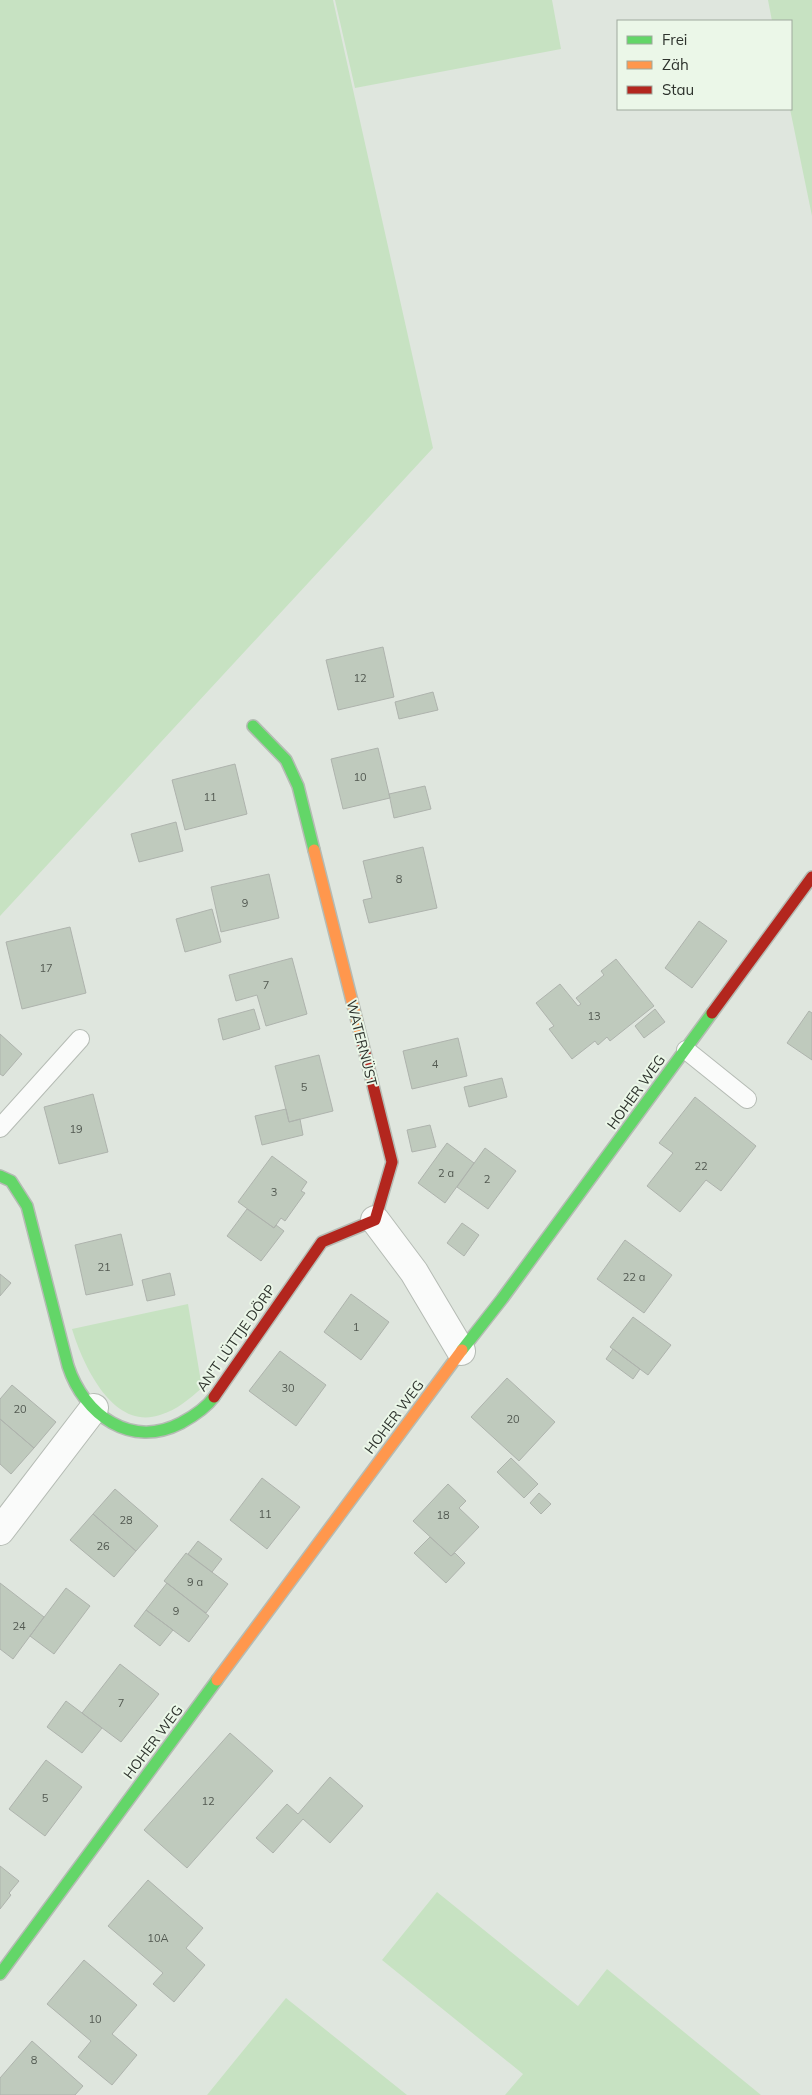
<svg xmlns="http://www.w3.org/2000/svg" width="812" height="2095" font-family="Mulish,sans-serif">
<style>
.green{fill:#c7e2c2}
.building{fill:#bfcabd;stroke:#aeb3ad}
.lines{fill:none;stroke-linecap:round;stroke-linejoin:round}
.lane-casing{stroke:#b5bbb4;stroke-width:20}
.street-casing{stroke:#b5bbb4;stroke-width:30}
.fast-casing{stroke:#b5bbb4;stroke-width:14}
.slow-casing{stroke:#b5bbb4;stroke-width:14}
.jam-casing{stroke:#b5bbb4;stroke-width:14}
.lane{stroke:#fafbfa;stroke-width:18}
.street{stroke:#fafbfa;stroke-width:28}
.fast{stroke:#63d668;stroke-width:11}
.slow{stroke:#ff974d;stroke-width:11}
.jam{stroke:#b3261e;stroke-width:11}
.labels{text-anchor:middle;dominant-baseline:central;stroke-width:4;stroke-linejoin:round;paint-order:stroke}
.number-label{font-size:11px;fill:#525951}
.street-label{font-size:14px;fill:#2e332d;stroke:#ebf7e8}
</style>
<rect width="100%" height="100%" fill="#dfe6de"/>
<!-- green -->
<path class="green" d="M0,0H333L433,448L0,916Z
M335,0H552L561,49L355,88Z
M768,0H812V216L790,109L791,21H772Z
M188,1304L202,1388C189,1399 177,1410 160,1415C113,1431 83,1365 72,1329Z
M437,1892L578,2006L607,1969L761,2095H505L523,2074L382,1960Z
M286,1998L407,2095H207Z"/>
<!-- building -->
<path class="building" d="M383,647L394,697L338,710L326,660Z
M433,692L438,710L399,719L395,702Z
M378,748L390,798L343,809L331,759Z
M235,764L247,814L185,830L172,780Z
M425,786L431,809L394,818L389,794Z
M176,822L183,851L139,862L131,834Z
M423,847L437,908L369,923L363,900L372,898L363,861Z
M269,874L279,918L221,932L211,887Z
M212,909L221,942L185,952L176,919Z
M699,921L727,941L692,988L665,968Z
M70,927L86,993L22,1009L6,942Z
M292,958L307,1014L266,1026L257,995L236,1001L229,975Z
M616,959L654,1006L610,1041L607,1037L598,1045L595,1041L572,1059L549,1029L554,1026L536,1003L560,984L578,1006L581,1004L576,998L604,975L601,971Z
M254,1009L260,1029L223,1040L218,1019Z
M655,1009L665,1022L644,1038L635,1026Z
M809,1011L812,1013V1060L787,1043Z
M0,1034L22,1054L3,1076L0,1074Z
M458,1038L467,1076L412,1089L403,1051Z
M319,1055L333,1111L289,1122L275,1066Z
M502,1078L507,1097L469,1107L464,1087Z
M93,1094L108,1152L59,1164L44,1107Z
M695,1097L756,1146L721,1191L706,1180L680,1212L647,1186L673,1153L659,1143Z
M286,1109L289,1122L300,1119L303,1135L262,1145L255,1116Z
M430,1125L436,1147L412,1152L407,1130Z
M447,1143L474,1163L445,1203L418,1183Z
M485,1148L516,1171L488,1209L457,1187Z
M272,1156L307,1182L301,1191L305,1193L285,1221L281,1218L274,1228L238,1202Z
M247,1209L274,1228L276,1225L284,1231L261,1261L227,1236Z
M462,1223L479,1235L464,1256L447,1243Z
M121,1234L133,1285L86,1295L75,1245Z
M625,1240L672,1275L644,1313L597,1279Z
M170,1273L175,1295L147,1301L142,1280Z
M0,1274L11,1283L0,1296Z
M351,1294L389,1322L361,1360L324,1332Z
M633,1317L671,1345L648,1375L610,1347Z
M613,1349L640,1369L633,1379L606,1359Z
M280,1351L326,1385L296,1426L249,1391Z
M507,1378L555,1422L519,1461L471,1417Z
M12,1385L56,1422L34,1448L0,1419V1399Z
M0,1419L34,1448L11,1474L0,1464Z
M511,1458L538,1484L524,1498L497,1472Z
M262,1478L300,1507L267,1549L230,1520Z
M448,1484L466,1501L459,1508L479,1527L451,1556L413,1521Z
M115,1489L158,1526L136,1551L93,1514Z
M539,1493L551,1504L541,1514L530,1503Z
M93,1514L136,1551L114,1577L70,1540Z
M430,1537L451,1556L455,1553L465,1563L446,1583L414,1553Z
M198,1541L222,1559L212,1572L188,1554Z
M186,1553L228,1584L206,1613L164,1581Z
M0,1583L44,1617L13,1659L0,1649Z
M167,1583L209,1616L189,1642L146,1610Z
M66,1588L90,1606L54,1654L30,1636Z
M146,1610L173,1630L160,1646L134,1626Z
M120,1664L159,1694L121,1742L82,1713Z
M66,1701L102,1728L82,1753L47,1727Z
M230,1733L273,1771L187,1868L144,1830Z
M46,1760L82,1787L45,1836L9,1809Z
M330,1777L363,1806L330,1843L303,1819L273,1853L256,1838L287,1804L298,1814Z
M0,1866L19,1881L9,1893L11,1895L0,1909Z
M148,1880L203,1928L186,1948L205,1965L174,2002L153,1984L163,1973L108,1926Z
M84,1960L137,2005L112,2034L137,2055L112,2085L78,2057L91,2041L47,2004Z
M32,2041L83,2086L75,2095H0V2078Z"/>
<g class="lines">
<defs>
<path id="lane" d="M686,1050L747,1099
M0,1128L80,1039"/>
<path id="street" d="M375,1220L414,1272L461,1351
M0,1531L94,1408"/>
<path id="fast" d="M253,726L286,760L298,786L314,850
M0,1176L11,1181L27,1206L68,1366C84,1415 131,1449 181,1423C194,1416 206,1408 214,1397
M462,1350L502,1299L712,1013
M0,1974L217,1680"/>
<path id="slow" d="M314,850L362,1041
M217,1680L462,1350"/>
<path id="jam" d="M712,1013L812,877
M214,1397L322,1242L375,1220L392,1162L362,1041"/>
</defs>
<!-- lane casing -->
<use href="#lane" class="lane-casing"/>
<!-- street casing -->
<use href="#street" class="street-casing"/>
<!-- fast casing -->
<use href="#fast" class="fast-casing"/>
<!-- slow casing -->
<use href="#slow" class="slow-casing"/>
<!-- jam casing -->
<use href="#jam" class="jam-casing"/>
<!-- lane -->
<use href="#lane" class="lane"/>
<!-- street -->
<use href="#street" class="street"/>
<!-- fast -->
<use href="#fast" class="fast"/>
<!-- slow -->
<use href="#slow" class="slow"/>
<!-- jam -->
<use href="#jam" class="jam"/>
</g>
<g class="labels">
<!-- number labels -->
<g class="number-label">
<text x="360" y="678">12</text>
<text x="360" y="777">10</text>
<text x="210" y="797">11</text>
<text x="399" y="879">8</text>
<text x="245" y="903">9</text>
<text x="46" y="968">17</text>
<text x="266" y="985">7</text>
<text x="594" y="1016">13</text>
<text x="435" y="1064">4</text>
<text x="304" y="1087">5</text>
<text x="76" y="1129">19</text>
<text x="701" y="1166">22</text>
<text x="446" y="1173">2 a</text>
<text x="487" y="1179">2</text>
<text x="274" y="1192">3</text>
<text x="104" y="1267">21</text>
<text x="634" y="1277">22 a</text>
<text x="356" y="1327">1</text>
<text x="288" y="1388">30</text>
<text x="20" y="1409">20</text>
<text x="513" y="1419">20</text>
<text x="265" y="1514">11</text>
<text x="443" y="1515">18</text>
<text x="126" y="1520">28</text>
<text x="103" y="1546">26</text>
<text x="195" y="1582">9 a</text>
<text x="176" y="1611">9</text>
<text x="19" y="1626">24</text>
<text x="121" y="1703">7</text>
<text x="45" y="1798">5</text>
<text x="208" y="1801">12</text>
<text x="158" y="1938">10A</text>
<text x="95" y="2019">10</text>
<text x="34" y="2060">8</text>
</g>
<!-- street labels -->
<g class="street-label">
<text transform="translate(362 1043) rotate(76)">WATERNÜST</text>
<text transform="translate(636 1092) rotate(-54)">HOHER WEG</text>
<text transform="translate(236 1338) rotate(-55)">AN'T LÜTTJE DÖRP</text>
<text transform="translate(394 1417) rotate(-53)">HOHER WEG</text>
<text transform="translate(153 1742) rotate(-53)">HOHER WEG</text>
</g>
</g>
<!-- legend -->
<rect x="617" y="20" width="175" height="90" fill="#ebf7e8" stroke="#9fa99d"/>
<rect x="627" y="36" width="25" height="8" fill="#63d668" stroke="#9fa99d"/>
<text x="662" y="45" font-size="15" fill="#2e332d">Frei</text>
<rect x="627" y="61" width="25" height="8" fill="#ff974d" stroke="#9fa99d"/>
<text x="662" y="70" font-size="15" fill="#2e332d">Zäh</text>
<rect x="627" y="86" width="25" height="8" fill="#b3261e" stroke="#9fa99d"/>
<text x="662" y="95" font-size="15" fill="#2e332d">Stau</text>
</svg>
